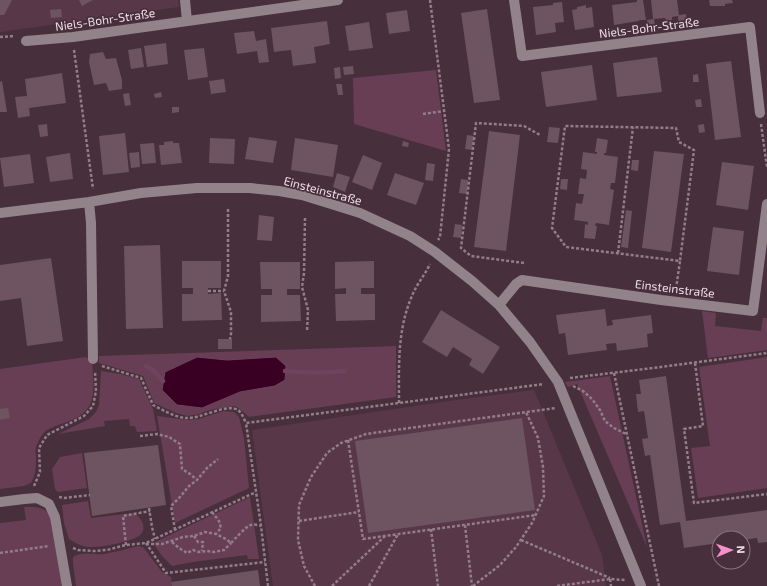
<svg xmlns="http://www.w3.org/2000/svg" width="767" height="586" font-family="'Exo 2',sans-serif">
<style>
.built{fill:#583848}
.green{fill:#673e54;fill-rule:evenodd}
.water{fill:#390024;stroke:#6f435e}
.lines{fill:none;stroke-linecap:round;stroke-linejoin:round}
.stream{stroke:#6f435e;stroke-width:4.5}
.building{fill:#6e5360}
.path{stroke:#927d88;stroke-width:2.5;stroke-dasharray:3 2;stroke-linecap:butt}
.minor{stroke:#918389;stroke-width:10}
.labels{text-anchor:middle;dominant-baseline:central;stroke-width:3.5;stroke-linejoin:round;paint-order:stroke}
.street-label{font-size:12px;fill:#eedee6;stroke:#482f3c}
</style>
<rect width="100%" height="100%" fill="#482f3c"/>
<!-- built -->
<path class="built" d="M0,0H178L179,7L0,32Z
M534,390L602,555L606,586H273L252,430L449,401Z"/>
<!-- green -->
<path class="green" d="M436,70L446,151L354,124L353,78Z
M702,311L716,313L715,326L761,331L763,318H767V350L708,358Z
M396,346V397L249,417L241,410L235,406L210,410L199,414L187,416L176,413L154,403L143,376L99,363V356ZM197,357L227,360L276,357L240,392L201,408L165,372Z
M86,357L92,361C94,394 99,413 61,424C56,426 46,429 43,434C40,437 37,444 36,448C35,450 36,454 36,457C36,467 36,474 31,483L24,486L0,489V369Z
M767,357V488L698,498L691,448L710,446L699,367Z
M101,371L120,374L139,379L151,405L153,409L157,431L137,432L135,426H130L129,419L104,421L105,426L58,434L89,419L96,412L99,405Z
M610,376L647,547L577,384L568,387L565,382Z
M223,411L234,412L239,417L244,438L249,488L175,523L157,416L188,420L199,419Z
M82,453L87,488L58,492L55,489L52,469L60,457Z
M250,497L259,559H248L247,555L193,562L172,566L162,556L153,543Z
M88,501L91,518L133,513C141,516 148,528 140,535C132,542 99,548 89,547C81,546 75,543 69,539L64,523L62,505Z
M24,507C33,507 42,506 48,513C55,520 60,573 62,586H0V523L26,520Z
M138,546L143,547L162,572L171,577L172,586H76L73,563V557C82,551 93,555 104,554C115,552 127,549 138,546Z"/>
<!-- water -->
<path class="water" d="M197,357L227,360L276,357L286,366L285,380L275,386L240,392L202,408L177,405L162,390L165,372Z"/>
<g class="lines">
<!-- stream -->
<path class="stream" d="M146,366L153,370L163,381
M285,371C305,373 325,373 344,371"/>
</g>
<!-- building -->
<path class="building" d="M0,0H12L4,15H0Z
M79,0H93L82,6Z
M637,0H643L646,20H639V21L614,25L612,5L637,2Z
M651,0H677L679,15L686,14L687,26L679,28L678,16L672,17V20L666,21L665,18L654,19L656,31L648,32L647,20L653,19Z
M709,0H732L733,3L725,4V6H710Z
M562,2L564,22L555,23L556,32L536,35L533,7L553,5V3Z
M586,5V8L592,7L594,27L575,30L572,10L577,9V7Z
M61,9L62,17L51,18L50,10Z
M487,9L500,100L474,103L461,13Z
M407,10L410,31L389,34L386,13Z
M327,21L330,44L314,47L316,63L293,66L291,50L274,52L271,28Z
M369,22L373,48L349,51L345,26Z
M254,31L256,41L266,39L269,62L259,63L257,51L237,54L234,33Z
M166,43L168,64L147,67L144,46Z
M141,48L144,67L131,69L128,50Z
M204,48L208,77L188,80L184,50Z
M103,52L106,59L116,58L122,80V89L109,91L106,83L94,85L89,62L90,54Z
M657,57L662,92L617,97L613,63Z
M731,61L741,137L715,140L706,64Z
M592,65L597,100L546,107L541,72Z
M353,66L354,74L344,75L343,67Z
M340,67L341,78L335,79L334,68Z
M62,73L66,103L29,108L30,116L18,118L15,97L27,96L25,79Z
M698,74L699,82H693V75Z
M224,79L226,92L211,94L209,81Z
M2,81L7,112H0V82Z
M336,84H342L343,95H338Z
M161,92L162,97L155,98L154,94Z
M129,93L131,105L125,106L123,94Z
M701,99L702,107H696L695,100Z
M172,107H179V112L172,113Z
M47,124L48,136L40,137L38,125Z
M704,124L705,132L699,133L698,125Z
M549,127L560,128L558,143L547,142Z
M489,131L520,135L506,251L474,247Z
M125,133L129,172L103,175L99,136Z
M467,135L474,136L472,150L465,149Z
M249,137L277,141L273,163L245,159Z
M210,138L235,139L234,164L209,163Z
M295,138L338,145L333,177L291,170Z
M597,138L608,140L606,153H604V155L618,157L615,183H611L610,189L614,190L609,225L596,223L595,226H597L595,239L584,238L585,224L588,225V222L574,220L576,203L582,204L584,194H578L580,178L586,179L587,170L581,169L583,152L597,154V152H595Z
M173,141V143H179L182,163L161,165L159,145H164V142Z
M403,141L409,143L408,147L402,146Z
M154,143L156,163L142,164L140,144Z
M654,151L684,154L671,252L642,248Z
M139,152L140,167L131,168L129,153Z
M70,153L73,179L50,182L46,157Z
M30,154L34,183L4,187L0,158Z
M363,155L382,163L372,190L352,182Z
M632,160H639L638,171L631,170Z
M722,162L754,166L748,210L716,205Z
M427,163L435,164L433,181L425,180Z
M337,173L350,177L345,192L333,187Z
M395,173L424,183L416,205L387,195Z
M461,179L468,180L467,194L459,193Z
M561,179H568L567,190L560,189Z
M626,210L632,211L628,248L621,247Z
M259,215L274,217L272,241L257,240Z
M455,224L462,225L461,238L453,237Z
M713,227L744,231L739,275L707,271Z
M160,245L163,328L126,329L124,246Z
M51,258L63,341L27,346L21,298L0,301V265Z
M182,261H221V288H208V294L221,293L222,320L182,321V294H193V288H182Z
M374,261V288H361V294H375V320L336,321L335,294H346V288L335,289V262Z
M260,262H300V289H287V295H300L301,321L261,322V295H272V289H261Z
M605,309L607,326L613,325L612,320L651,315L653,333L647,334L648,347L617,351L616,343L606,344L607,350L568,355L565,333L559,334L556,315Z
M441,310L500,347L483,374L469,365L472,359L453,347L447,357L422,342Z
M218,339H232V349H218Z
M666,376L686,521L767,510V542L758,543L757,538L743,540V538H719V543L684,548L680,522L660,525L650,455L645,456L642,439L648,438L644,411L638,412L636,394H641L639,380Z
M8,408L10,418L0,420V409Z
M522,418L535,510L368,533L355,441Z
M158,445L166,505L92,516L84,453Z
M258,570L260,586H172L171,582Z"/>
<g class="lines">
<!-- path -->
<path class="path" d="M430,0L449,149L440,237L438,240
M0,37L15,36
M74,50L93,189
M423,114L444,111
M761,124L767,167
M228,209V276L224,291L231,312V334L230,339
M305,218L304,273L302,287L308,310L307,332
M618,253L633,127
M524,263L471,256L461,248L476,123L524,126L540,135
M676,289L680,261L566,247L552,228L565,126L676,128L679,142L694,150L680,261
M208,291H224
M695,363L703,426L684,429L694,503L767,494
M102,366L141,378L153,405C163,410 176,418 187,418C200,419 227,403 238,410C242,413 244,419 246,423
M614,373L659,586
M570,378L653,368L767,353
M573,386L583,391L592,399L600,410L605,421L614,428L626,434
M399,403C399,367 397,330 412,296C416,285 425,275 430,264
M140,436L157,434L169,437L180,444L182,469L190,474L197,480
M348,440L363,539L536,515
M34,486L40,472L39,448L47,435L84,416L93,406L96,391L95,371
M59,497L64,498L90,495
M149,508L152,527L155,539
M212,512L219,521L221,528L216,534
M299,521L359,512
M465,525L472,586
M431,529L438,586
M175,530L171,506L180,497L189,486L197,480L207,468L218,459
M194,536L198,542H203L202,551
M521,540L610,578
M172,542L179,548L187,553L193,550L199,552L207,551L214,552L224,550L231,543
M146,543L166,573L265,562
M146,544H162L183,537L194,536L205,532L216,534L226,539L231,543C235,539 246,526 251,525C253,524 258,525 261,526
M126,545L123,516L150,511
M73,548L78,550L94,551L107,550L126,545L146,543L256,492
M0,553L49,546
M610,579L611,586
M268,586L261,526L246,423L544,384
M315,586L304,566L298,540L299,505L311,477L327,453L341,443L366,434L556,408
M332,586L385,536
M369,586L398,534
M473,586L500,565L516,547L532,523L544,496L543,467L538,438L526,412
M557,586L610,579L625,580"/>
<!-- minor -->
<path class="minor" d="M185,0L187,21
M514,0L522,56L750,27L760,113
M26,41L73,37L338,0
M89,202L91,223L93,359
M0,213L89,202L141,193L197,188H250L279,191L302,195L328,203L360,213L410,236L435,252L472,281L499,305L530,342L558,382L641,586
M499,305L516,284L522,280L661,300L753,311L767,204
M0,502L24,499L37,498L49,504L55,517L67,586"/>
</g>
<g class="labels">
<!-- street labels -->
<g class="street-label">
<text transform="translate(105 19) rotate(-8)">Niels-Bohr-Straße</text>
<text transform="translate(649 27) rotate(-7)">Niels-Bohr-Straße</text>
<text transform="translate(323 190) rotate(15)">Einsteinstraße</text>
<text transform="translate(675 288) rotate(7)">Einsteinstraße</text>
</g>
</g>
<!-- north arrow -->
<g transform="translate(731 550) rotate(88)"><circle r="19" fill="#482f3c" stroke="#8a7580"/>
<path d="M0-3L7 15L0 10L-7 15Z" fill="#f98fc8"/>
<text y="-6" font-size="11" font-weight="bold" text-anchor="middle" fill="#eedee6">N</text>
</g>
</svg>
